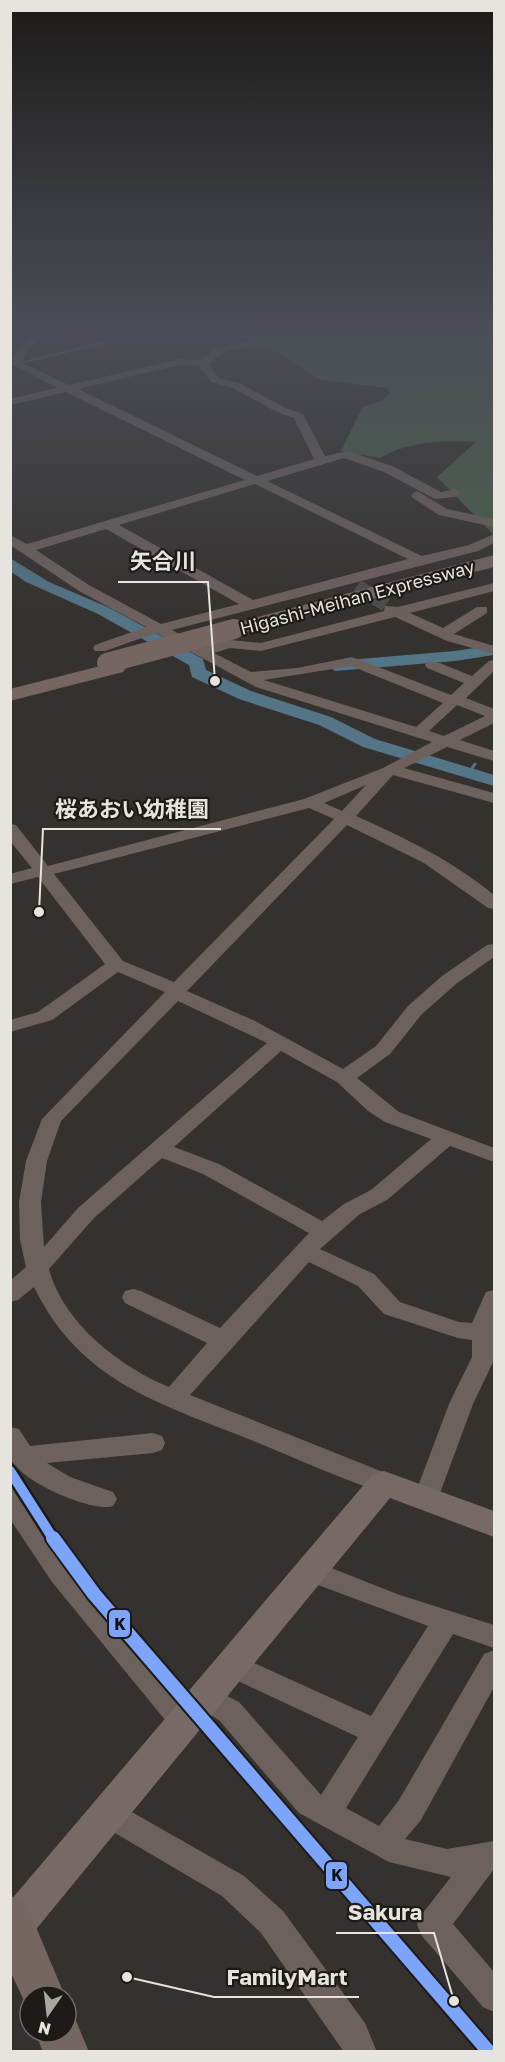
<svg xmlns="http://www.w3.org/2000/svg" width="505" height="2062" font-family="'Golos Text','Noto Sans JP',sans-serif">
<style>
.forest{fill:#4b614b}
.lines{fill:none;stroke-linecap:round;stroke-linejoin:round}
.stream-far1{stroke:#547586;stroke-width:2}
.stream{stroke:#547586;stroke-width:3}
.river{fill:#547586;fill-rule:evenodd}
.minor-tunnel{stroke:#504c49;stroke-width:14;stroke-dasharray:14 8;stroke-linecap:butt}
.minor{fill:#6d615e;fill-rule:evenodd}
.major{fill:#776966;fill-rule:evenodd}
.highway{fill:#756662;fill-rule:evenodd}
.highway-bridge{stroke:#756662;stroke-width:20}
.rail-1-far1-casing{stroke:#1d1a17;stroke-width:15}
.rail-1-casing{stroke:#1d1a17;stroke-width:18}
.rail-1-far1{stroke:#7ba4fa;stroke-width:10}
.rail-1{stroke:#7ba4fa;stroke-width:14}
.labels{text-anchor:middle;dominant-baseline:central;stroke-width:4.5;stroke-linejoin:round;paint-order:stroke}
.far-street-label{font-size:18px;fill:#e7e3df;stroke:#1d1a17}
.leader{fill:none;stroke:#e7e3df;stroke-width:2}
.callout-dot{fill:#e7e3df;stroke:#1d1a17;stroke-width:2}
.callout-label{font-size:22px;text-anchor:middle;font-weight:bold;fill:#e7e3df;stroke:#1d1a17;stroke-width:4.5;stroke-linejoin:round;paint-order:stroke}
.line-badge{stroke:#1d1a17;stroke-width:2}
.pale-badge-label{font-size:16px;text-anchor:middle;font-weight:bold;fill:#111}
</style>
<rect width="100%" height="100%" fill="#35312e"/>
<!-- forest -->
<path class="forest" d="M250,330H494V535L437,477L476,442C444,440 408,441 380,458L341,451L362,408L384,399L390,392L387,388L321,380L279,353L258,345Z"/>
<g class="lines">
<!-- stream-far1 -->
<path class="stream-far1" d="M21,363L102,343"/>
<!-- stream -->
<path class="stream" d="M468,774L475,764"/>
<!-- river -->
<path class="river" d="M10,558L49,582L110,608L203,659L206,670L251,691L331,717L375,739L494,775V786L363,747L319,725L239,699L192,677L189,665L98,614L26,582L10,571Z
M494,645V655L455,661L335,671L327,666L335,661L455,651Z"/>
<!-- minor-tunnel -->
<path class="minor-tunnel" d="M357,586L386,605"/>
<!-- minor -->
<path class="minor" d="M36,330H47L24,356L23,363L69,385L180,359L201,360L214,349L247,340L245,338L211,333L206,330H250L258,342L257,344L222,353L209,364L219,378L241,384L285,408L303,414L325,456L348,451L392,466L441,492L455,489L461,493L455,497L435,499L384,472L344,458L267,481L422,556L469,545L494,534V543L478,551L172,630L203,647L230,640L261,643L384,611L385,606L398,607L494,583V591L410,613L443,628L477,607H487V613L454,634L494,646V654L447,641L395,617L261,651L230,648L214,653L251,672L297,668L352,657L451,695L464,683L427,668L425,665L427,662H437L472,676L489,661L494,660V671L466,698L494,709V723L460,740L494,751V761L447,747L404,768L494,793V803L393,775L356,816C405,838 453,861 494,895V909L488,908L424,863L347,825L187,991L255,1021L343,1069L376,1046L408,1006L442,976L487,945L494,944V957L456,984L422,1014L390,1054L357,1078L399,1112L494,1148V1162L450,1146L387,1200L360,1214L320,1249L374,1274L400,1302L459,1322L472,1323L486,1292L494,1290V1360L473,1404L436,1504L427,1507L418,1504L414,1497L449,1404L472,1357V1340L458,1338L384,1314L358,1286L309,1262L190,1395L393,1476L397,1483L393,1490L384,1493C341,1479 298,1459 256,1442C163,1404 81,1384 34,1287L18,1300L10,1302V1281L26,1267L20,1240L19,1202L26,1161L42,1119L165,992L118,972L52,1020L10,1032V1020L38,1012L105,964L38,877L10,884V874L32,868L10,841V824L16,825L48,866L304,799L383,768L432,742L256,687L156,633L105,651H95L93,648L95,645L146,627L79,591L10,545V535L27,544L245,480L66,392L10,405V399L57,388L12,364L15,353ZM180,365L199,366L211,382L233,388L277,412L294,418L314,459L257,476L78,389ZM255,484L408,559L253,600L119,525ZM106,529L239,604L161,624L89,585L36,550ZM351,666L443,703L416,727L264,680ZM457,705L485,716L444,736L429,731ZM366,785L342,811L324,803ZM309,808L334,819L174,982L123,961L54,874ZM178,1001L267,1043L78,1208L44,1247L41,1202L47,1161L61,1121ZM281,1051L337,1082L368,1111L385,1122L431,1139L371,1190L344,1204L322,1221L219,1164L174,1147ZM162,1158L203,1174L309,1233L220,1328L141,1291L133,1289L125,1291L122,1297L125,1303L207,1343L169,1387C120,1367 63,1323 49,1269L94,1218Z
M93,330H104L105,331L100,334Z
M417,491L447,509L494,519V527L439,515L413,498L411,495Z
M10,1427L19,1429L30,1446L153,1433L162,1436L165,1443L162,1450L153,1453L47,1463L70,1477L113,1492L117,1499L113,1506C92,1513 20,1481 11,1459C8,1451 10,1436 10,1427Z
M10,1487L19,1490L70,1566L195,1714L199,1723L195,1732L185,1736L175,1732L52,1582L10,1519Z
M311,1560L397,1594L494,1625V1648L453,1634L346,1808L379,1826L399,1800L484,1654L494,1650V1687L421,1820L405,1839L447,1849L494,1841V1869L453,1924L494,1972V2012L483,2007L422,1936L417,1925L422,1914L451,1877L389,1862L299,1813L219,1720L197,1707L193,1698L197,1689L207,1686L239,1702L321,1795L358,1737L223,1674L219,1666L223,1658L233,1654L243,1658L371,1716L428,1626L302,1579L298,1571L302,1563Z
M109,1799L244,1876L283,1911L365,2023L377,2052H344L261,1933L222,1896L98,1823L94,1813L98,1803Z"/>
<!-- major -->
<path class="major" d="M384,1471L494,1511V1537L390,1498L24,1944L10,1949V1901L373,1474Z"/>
<!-- highway -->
<path class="highway" d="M494,555V567L234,635L227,633L224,629L227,625Z
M116,662L123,664L126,668L123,672L10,701V689Z
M10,1896L25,1901L65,1996H30V2013L10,1971Z
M66,2013L74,2016L89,2052H43L35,2032H66Z"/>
<!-- highway-bridge -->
<path class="highway-bridge" d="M107,663L234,629"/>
<defs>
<path id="rail-1-far1" d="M10,1471L54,1540"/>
<path id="rail-1" d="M53,1538L94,1594L489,2052"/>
</defs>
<!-- rail-1-far1 casing -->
<use href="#rail-1-far1" class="rail-1-far1-casing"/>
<!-- rail-1 casing -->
<use href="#rail-1" class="rail-1-casing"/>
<!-- rail-1-far1 -->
<use href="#rail-1-far1" class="rail-1-far1"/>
<!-- rail-1 -->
<use href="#rail-1" class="rail-1"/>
</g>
<!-- sky -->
<linearGradient id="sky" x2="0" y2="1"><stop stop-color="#1d1b19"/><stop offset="0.53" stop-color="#4b4e57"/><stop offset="1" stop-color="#4b4e57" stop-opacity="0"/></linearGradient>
<rect width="505" height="619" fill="url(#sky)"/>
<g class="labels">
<!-- far-street labels -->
<g class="far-street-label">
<text transform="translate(357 597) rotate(-15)">Higashi-Meihan Expressway</text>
</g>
</g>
<!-- callouts -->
<path class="leader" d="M215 681L208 582H118M39 912L43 829H221M454 2001L434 1933H336M127 1977L214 1997H359"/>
<g class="callout-dot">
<circle cx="215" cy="681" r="6"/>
<circle cx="39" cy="912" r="6"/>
<circle cx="454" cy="2001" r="6"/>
<circle cx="127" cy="1977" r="6"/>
</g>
<g class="callout-label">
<text x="163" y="569">矢合川</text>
<text x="132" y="817">桜あおい幼稚園</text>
<text x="385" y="1920">Sakura</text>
<text x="287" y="1985">FamilyMart</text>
</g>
<g class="line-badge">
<rect x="108" y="1609" width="23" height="29" rx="6" fill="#7ba4fa"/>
<rect x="325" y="1861" width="23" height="29" rx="6" fill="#7ba4fa"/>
</g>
<g class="pale-badge-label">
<text x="120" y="1630">K</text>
<text x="337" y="1881">K</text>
</g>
<!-- border -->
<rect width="505" height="2062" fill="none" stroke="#e7e3df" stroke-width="24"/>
<!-- north arrow -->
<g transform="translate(48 2014) rotate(194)"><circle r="28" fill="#1d1a17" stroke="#6e6a67" stroke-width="1.5"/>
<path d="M0-4.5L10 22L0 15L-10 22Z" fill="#a9a5a1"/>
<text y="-9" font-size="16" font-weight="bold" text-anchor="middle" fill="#e7e3df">N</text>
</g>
</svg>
